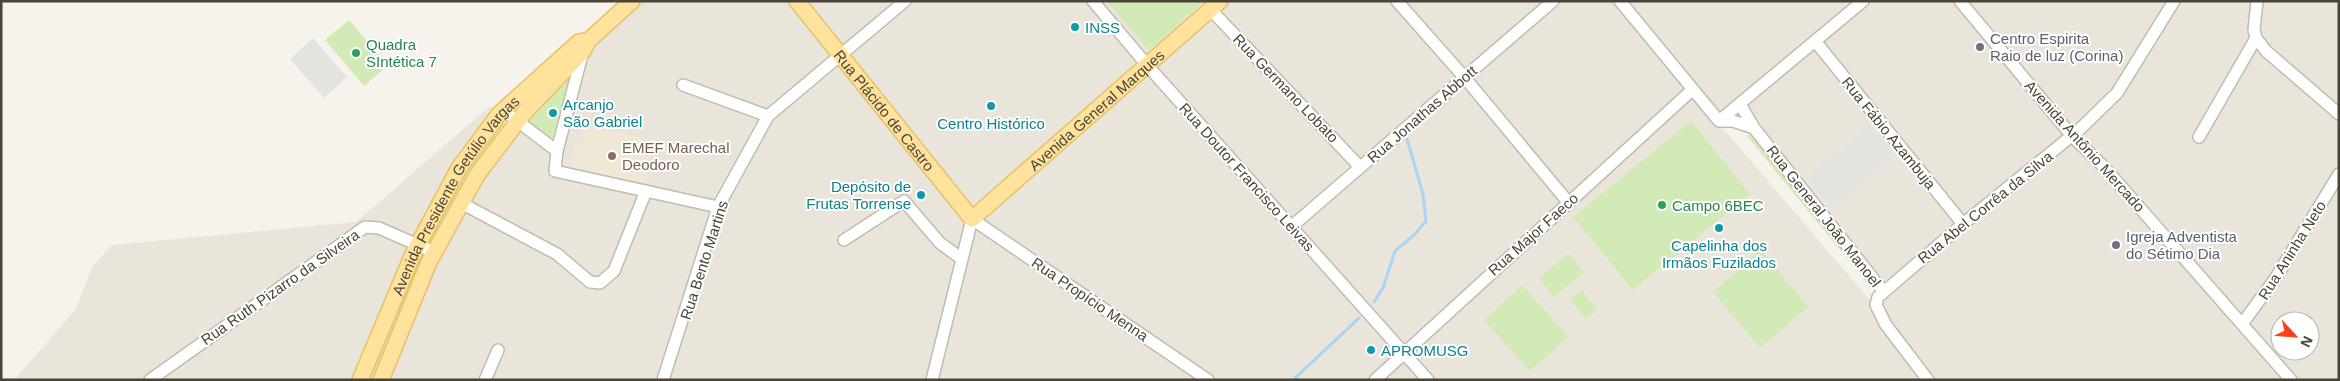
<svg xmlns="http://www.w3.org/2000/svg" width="2340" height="381" font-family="Arial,sans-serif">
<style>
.residential{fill:#eae5da;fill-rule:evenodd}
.education{fill:#efe8d6}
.green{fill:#d2eab5}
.parking{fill:#e5e3e0}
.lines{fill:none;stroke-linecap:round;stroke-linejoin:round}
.stream{stroke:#a9d4f2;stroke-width:3}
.minor-casing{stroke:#c2bbae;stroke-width:14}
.major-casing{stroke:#e6c16a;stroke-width:18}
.minor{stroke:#fff;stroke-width:11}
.major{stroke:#ffe39c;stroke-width:15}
.culture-dot{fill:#0f9aa8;stroke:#fff;stroke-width:2}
.worship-dot{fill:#6b7280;stroke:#fff;stroke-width:2}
.leisure-dot{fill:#2e9e5b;stroke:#fff;stroke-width:2}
.education-dot{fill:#8d6e63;stroke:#fff;stroke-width:2}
.labels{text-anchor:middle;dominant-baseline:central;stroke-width:4;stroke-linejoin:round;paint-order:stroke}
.culture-label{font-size:15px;fill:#0d838f;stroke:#fff;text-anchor:start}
.worship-label{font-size:15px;fill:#5b616d;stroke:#fff;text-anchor:start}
.leisure-label{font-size:15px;fill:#27864d;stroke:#fff;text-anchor:start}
.street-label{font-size:15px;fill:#4b4439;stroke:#fff}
.education-label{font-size:15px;fill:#785e54;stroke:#fff;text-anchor:start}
</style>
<rect width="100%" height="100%" fill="#f6f3ec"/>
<!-- residential -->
<path class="residential" d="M639,1H791L836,56L764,118L718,203L559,169L561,151L591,44Z
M797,1H1220L972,219Z
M1228,1H1393L1460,78L1361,163L1216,11Z
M1401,1H1549L1465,74Z
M1558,1H1616L1687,89L1568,197L1469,78Z
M1623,1H1855L1720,115Z
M1870,1H1954L2067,137L1963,220L1820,43Z
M1966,1H2170L2115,91L2074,130Z
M2177,1H2254L2256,43L2339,118V169L2244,319L2078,134L2120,95Z
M2260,1H2339V110L2258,37Z
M1211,15L1356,167L1293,221L1154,65Z
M1816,47L1958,224L1884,286L1756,126L1744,106Z
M841,61L968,222L960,254L903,205L959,260L930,380H667L721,209L771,118Z
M1147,71L1398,352L1370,380H1214L978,219Z
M1464,82L1563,200L1405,344L1296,226Z
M1692,97L1715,125L1721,126L1874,305L1925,380H1433L1410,352Z
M490,106L499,114L459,168L360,380H14L76,309L92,267L112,245L356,222Z
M519,127L555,153L553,174L641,193L613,268L597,280L467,202Z
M2071,141L2100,170L2286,380H1933L1890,324L1879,304L1881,298Z
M2339,179V380H2298L2247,323ZM2280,321H2310V351H2280Z
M647,194L714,209L660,380H386L437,257L464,208L556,256L588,285L610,279Z
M973,224L1204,380H935Z
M1404,351L1428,380H1375Z"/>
<!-- education -->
<path class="education" d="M583,126L654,140L646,183L570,168L575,143H580Z"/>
<!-- green -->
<path class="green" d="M1106,1H1204L1149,50Z
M349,20L388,65L364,86L325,40Z
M576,68L555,142L526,122Z
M1691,121L1750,194L1633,290L1573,217Z
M500,122L505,125L470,175L432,243L427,241L465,171Z
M1750,134L1870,281L1867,283L1747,136Z
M1761,250L1808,307L1760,348L1713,292Z
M1569,253L1584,272L1554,297L1539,278Z
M418,258L423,261L373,380H366Z
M1522,285L1569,337L1530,371L1484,320Z
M1582,290L1597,310L1586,319L1570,300Z"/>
<!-- parking -->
<path class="parking" d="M313,38L347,77L324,98L290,59Z
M1870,124L1896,156L1832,209L1807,177Z"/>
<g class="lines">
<!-- stream -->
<path class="stream" d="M1374,302L1383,288L1395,251L1414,235L1426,221L1423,194L1407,139
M1293,380L1359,318"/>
<defs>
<path id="minor" d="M1093,1L1147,65L1428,380
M1397,1L1465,78L1568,202
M1620,1L1719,121H1733L1754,128
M1960,1L2072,136L2104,167L2291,380
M2257,1L2254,30L2256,38L2266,51L2339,114
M1211,10L1360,167
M1815,41L1963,224
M583,51L557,151L555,171L718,207
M683,85L768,116
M1740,104L1754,128L1883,291
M503,110L557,151
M1719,121L1863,1
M2199,137L2256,38
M461,203L557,254L590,282L600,283L614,271L646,191
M1291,227L1553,1
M844,240L904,201L940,243L962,259
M2242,324L2275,279L2339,174
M150,380L365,227L379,228L434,252
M485,380L498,350
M663,380L718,207L768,116L905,1
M932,380L972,219L1208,380
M1375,380L1692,90
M1928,380L1886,325L1876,305L1878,297L1963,224L2080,129L2117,93L2174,1"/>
<g id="major">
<path id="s1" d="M797,1L972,219L1220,1"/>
<path id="s2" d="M360,380L413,254L459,168L499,114L579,42L584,41"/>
<path d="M381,380L429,262L477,175L524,113L583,51L588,41L632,1"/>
</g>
</defs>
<!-- minor casing -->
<use href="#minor" class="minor-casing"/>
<!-- major casing -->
<use href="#major" class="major-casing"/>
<!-- minor -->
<use href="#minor" class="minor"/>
<!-- major -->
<use href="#major" class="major"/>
</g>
<!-- markers -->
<g class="culture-dot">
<circle cx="1075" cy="27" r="5"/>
<circle cx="991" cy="106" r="5"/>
<circle cx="553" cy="113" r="5"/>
<circle cx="921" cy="195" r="5"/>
<circle cx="1719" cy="228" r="5"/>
<circle cx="1371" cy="350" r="5"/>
</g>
<g class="worship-dot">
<circle cx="1980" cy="47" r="5"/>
<circle cx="2116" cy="245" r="5"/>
</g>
<g class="leisure-dot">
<circle cx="356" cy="53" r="5"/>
<circle cx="1662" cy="205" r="5"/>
</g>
<circle class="education-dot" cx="612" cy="156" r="5"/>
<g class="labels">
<!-- culture labels -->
<g class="culture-label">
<text x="1085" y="27">INSS</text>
<text x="563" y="104">Arcanjo<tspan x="563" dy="17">São Gabriel</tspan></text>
<text x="991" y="123" text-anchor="middle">Centro Histórico</text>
<text x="911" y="186" text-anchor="end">Depósito de<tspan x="911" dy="17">Frutas Torrense</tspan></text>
<text x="1719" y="245" text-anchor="middle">Capelinha dos<tspan x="1719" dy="17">Irmãos Fuzilados</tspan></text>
<text x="1381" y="350">APROMUSG</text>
</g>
<!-- worship labels -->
<g class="worship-label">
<text x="1990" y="38">Centro Espirita<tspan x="1990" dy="17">Raio de luz (Corina)</tspan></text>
<text x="2126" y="236">Igreja Adventista<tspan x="2126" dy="17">do Sétimo Dia</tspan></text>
</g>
<!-- leisure labels -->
<g class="leisure-label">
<text x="366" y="44">Quadra<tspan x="366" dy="17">SIntética 7</tspan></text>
<text x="1672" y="205">Campo 6BEC</text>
</g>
<!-- street labels -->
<g class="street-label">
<text transform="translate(1286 88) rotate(46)">Rua Germano Lobato</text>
<text stroke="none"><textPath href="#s1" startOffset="140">Rua Plácido de Castro</textPath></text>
<text stroke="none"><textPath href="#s1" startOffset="445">Avenida General Marques</textPath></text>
<text transform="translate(1422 114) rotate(-41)">Rua Jonathas Abbott</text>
<text transform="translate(1889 133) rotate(51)">Rua Fábio Azambuja</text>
<text transform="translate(2085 146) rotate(48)">Avenida Antônio Mercado</text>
<text transform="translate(1247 177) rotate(48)">Rua Doutor Francisco Leivas</text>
<text stroke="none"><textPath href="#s2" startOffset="209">Avenida Presidente Getúlio Vargas</textPath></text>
<text transform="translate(1985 207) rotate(-39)">Rua Abel Corrêa da Silva</text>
<text transform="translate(1824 216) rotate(52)">Rua General João Manoel</text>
<text transform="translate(1533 234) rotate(-42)">Rua Major Faeco</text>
<text transform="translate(2292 250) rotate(-58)">Rua Aninha Neto</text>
<text transform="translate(704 260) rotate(-72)">Rua Bento Martins</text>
<text transform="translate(280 287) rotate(-35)">Rua Ruth Pizarro da Silveira</text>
<text transform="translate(1090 299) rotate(34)">Rua Propício Menna</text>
</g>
<!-- education labels -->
<g class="education-label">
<text x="622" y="147">EMEF Marechal<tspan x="622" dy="17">Deodoro</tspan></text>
</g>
</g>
<!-- border -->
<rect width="2340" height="381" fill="none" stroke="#4b4439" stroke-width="5"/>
<!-- north arrow -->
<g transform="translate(2295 336) rotate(116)"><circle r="24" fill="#ffffff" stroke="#b7b4b0"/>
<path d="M0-4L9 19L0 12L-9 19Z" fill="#fc3f1d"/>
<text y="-8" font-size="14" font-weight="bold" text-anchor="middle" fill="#4b4439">N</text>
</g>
</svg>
